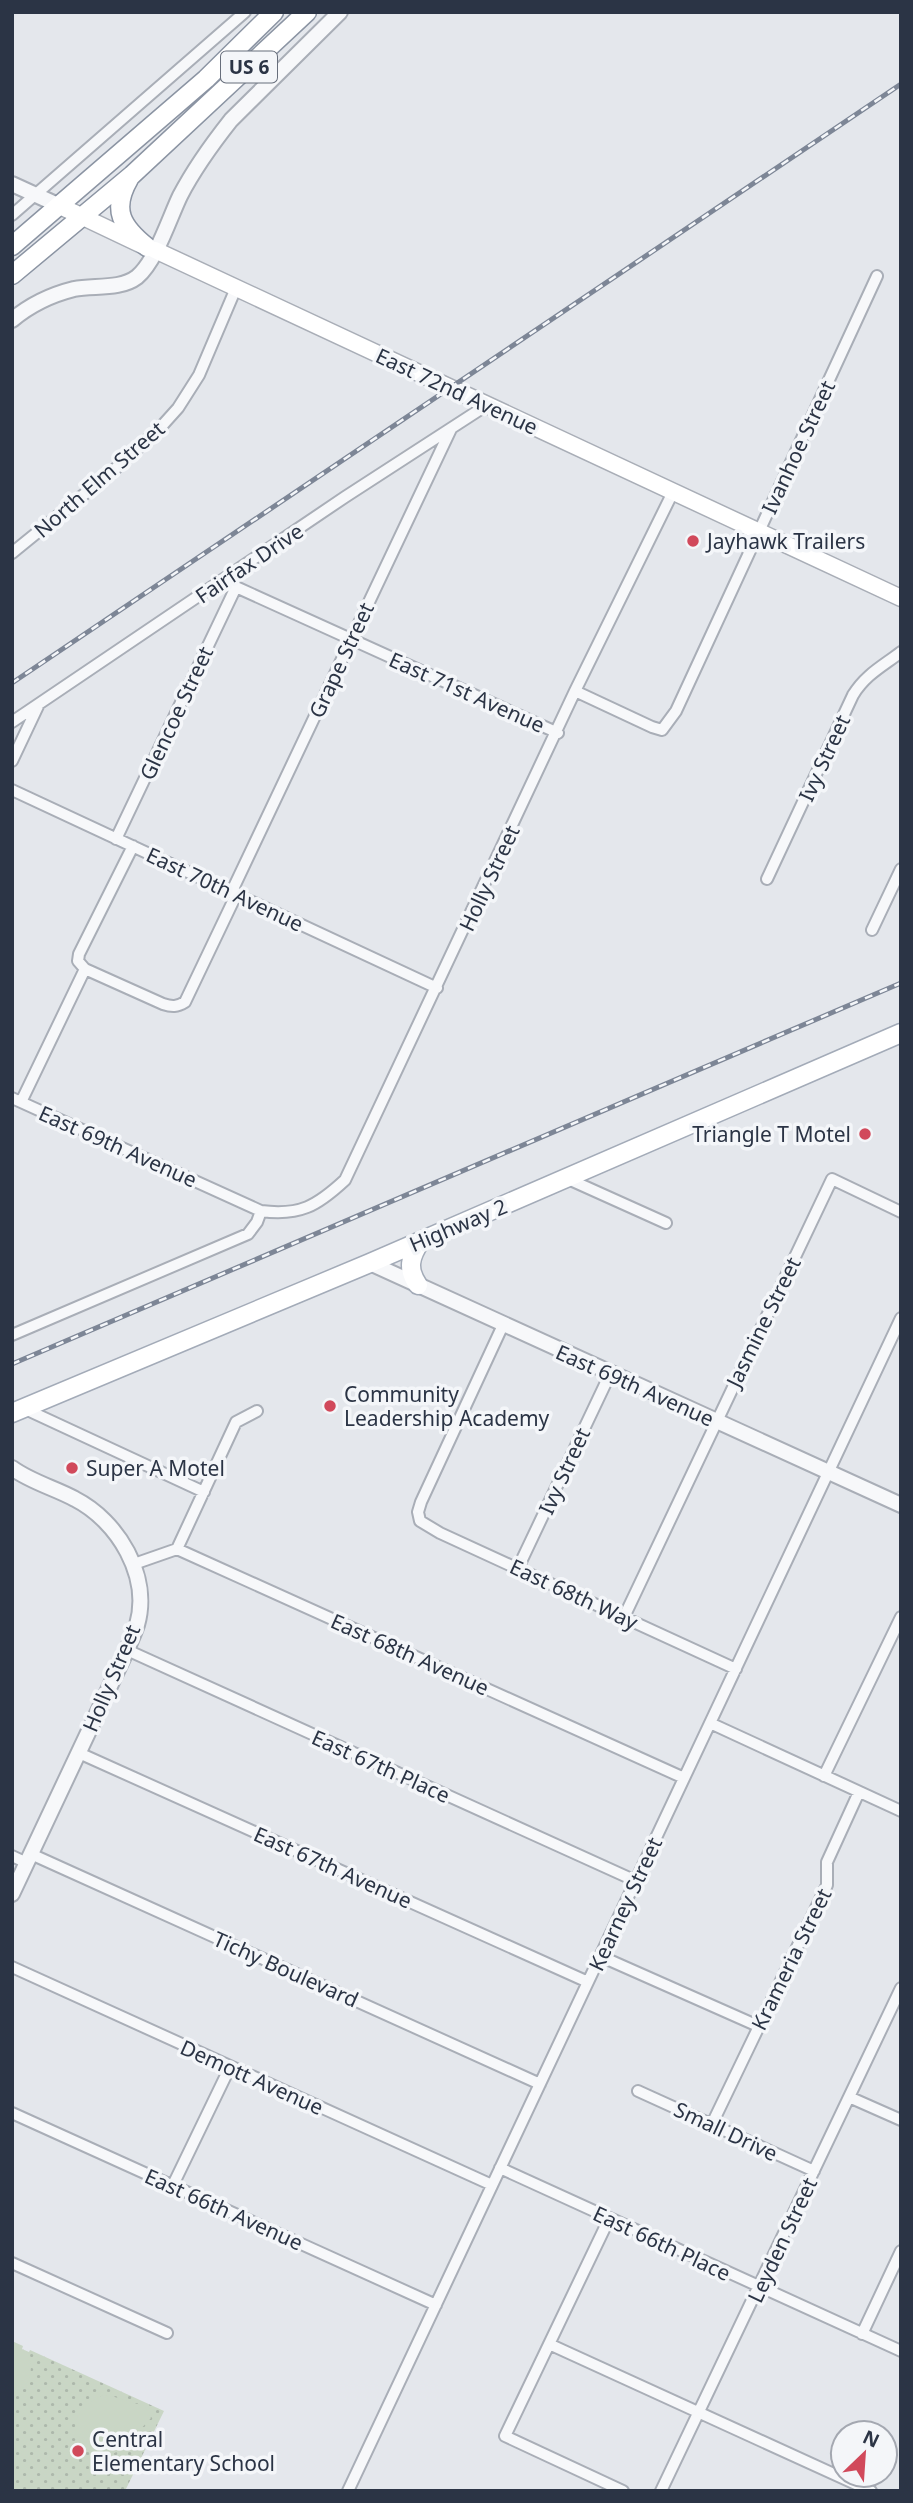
<svg xmlns="http://www.w3.org/2000/svg" width="913" height="2503" font-family="'Noto Sans',sans-serif">
<style>
.grass{fill:url(#grass-dots)}
.garden{fill:#c9d6c5}
.lines{fill:none;stroke-linecap:round;stroke-linejoin:round}
.minor-casing{stroke:#a9aeb7;stroke-width:14}
.tertiary-casing{stroke:#a9aeb7;stroke-width:18}
.secondary-casing{stroke:#a9aeb7;stroke-width:19}
.primary-casing{stroke:#a3abb8;stroke-width:21}
.trunk-casing{stroke:#8b94a3;stroke-width:21}
.minor{stroke:#f7f8fa;stroke-width:10}
.tertiary{stroke:#f7f8fa;stroke-width:14}
.secondary{stroke:#fff;stroke-width:16}
.primary{stroke:#fff;stroke-width:18}
.trunk{stroke:#fff;stroke-width:18}
.rail-casing{stroke:#7d8696;stroke-width:5}
.rail{stroke:#f4f6f9;stroke-width:2.5;stroke-dasharray:8;stroke-linecap:butt}
.poi-dot{fill:#d1495b;stroke:#f4f6f9;stroke-width:2.5}
.labels{text-anchor:middle;dominant-baseline:central;stroke-width:7;stroke-linejoin:round;paint-order:stroke}
.shield{fill:#f4f6f9;stroke:#676e7b;stroke-width:2}
.shield-label{font-size:19px;font-weight:bold;fill:#2b3445}
.street-label{font-size:21px;fill:#2b3445;stroke:#f4f6f9}
.poi-label{font-size:21px;fill:#2b3445;stroke:#f4f6f9;text-anchor:start}
</style>
<defs>
<pattern id="grass-dots" width="8" height="8" patternUnits="userSpaceOnUse" patternTransform="scale(1.75)"><rect width="8" height="8" fill="#c9d6c5"/><path d="M2 2h.1M6 6h.1" fill="none" stroke="#adb8ab" stroke-width="1.8" stroke-linecap="round"/></pattern>
</defs>
<rect width="100%" height="100%" fill="#e4e7ec"/>
<!-- grass -->
<path class="grass" d="M12,2341L23,2346L22,2349L29,2352L30,2350L164,2411L125,2491H12Z"/>
<!-- garden -->
<path class="garden" d="M12,2346L30,2354C32,2372 32,2387 13,2392Z
M103,2395C118,2396 130,2404 144,2405L151,2418L123,2448L111,2455L85,2449C66,2424 77,2407 103,2395Z"/>
<g class="lines">
<defs>
<path id="minor" d="M12,215L245,12
M12,553L114,470L160,428L178,408L199,375L236,288
M225,579L236,587L558,733
M575,691L652,727L662,730L676,711L877,276
M12,722L345,497L487,405
M12,761L38,706
M12,790L437,988
M116,839L236,587
M133,846L79,954L78,961L85,969L163,1004C172,1007 177,1007 185,1002L237,893
M767,879L853,695C866,674 883,666 901,652
M232,891L451,429
M872,930L901,869
M12,1098L261,1211C300,1216 317,1206 345,1180L575,691L673,492
M21,1102L85,969
M566,1178L666,1223
M503,1325L421,1502L418,1512L420,1521L440,1533L736,1669
M12,1335L248,1234L257,1222L261,1211
M23,1408L204,1492
M177,1549L236,1422L257,1411
M134,1564L177,1549L684,1778
M518,1568L610,1374
M624,1617L832,1179L901,1212
M127,1650L636,1881
M710,1723L901,1811
M79,1753L588,1982
M824,1776L901,1617
M31,1854L540,2084
M12,1856L27,1863
M600,1956L758,2026
M12,1967L492,2185
M638,2091L814,2171
M849,2097L901,2120
M12,2113L436,2305
M712,2124L827,1885V1862L859,1792
M500,2168L901,2351
M173,2185L230,2067
M609,2219L505,2436L623,2491
M12,2263L167,2333
M862,2334L901,2251
M549,2344L871,2491
M348,2491L901,1318
M661,2491L901,1988"/>
<path id="tertiary" d="M12,184L60,206
M12,320C31,304 50,295 74,289C94,285 120,290 137,277C156,261 169,219 180,196C194,169 212,144 231,120L340,12
M370,1263L901,1505
M12,1468C31,1482 55,1488 75,1499C118,1521 151,1576 137,1625C134,1634 130,1642 127,1650L12,1894"/>
<path id="secondary" d="M60,206L142,245
M155,250L901,598"/>
<path id="primary" d="M418,1285C407,1269 410,1257 420,1242
M12,1413L370,1263L901,1033"/>
<path id="trunk" d="M129,179C111,210 122,227 147,247
M12,246L206,79L274,12
M12,275L132,175L307,12"/>
</defs>
<!-- minor casing -->
<use href="#minor" class="minor-casing"/>
<!-- tertiary casing -->
<use href="#tertiary" class="tertiary-casing"/>
<!-- secondary casing -->
<use href="#secondary" class="secondary-casing"/>
<!-- primary casing -->
<use href="#primary" class="primary-casing"/>
<!-- trunk casing -->
<use href="#trunk" class="trunk-casing"/>
<!-- minor -->
<use href="#minor" class="minor"/>
<!-- tertiary -->
<use href="#tertiary" class="tertiary"/>
<!-- secondary -->
<use href="#secondary" class="secondary"/>
<!-- primary -->
<use href="#primary" class="primary"/>
<!-- trunk -->
<use href="#trunk" class="trunk"/>
<defs>
<path id="rail" d="M12,683L901,84
M12,1364L901,983"/>
</defs>
<!-- rail casing -->
<use href="#rail" class="rail-casing"/>
<!-- rail -->
<use href="#rail" class="rail"/>
</g>
<!-- markers -->
<g class="poi-dot">
<circle cx="693" cy="541" r="7"/>
<circle cx="865" cy="1134" r="7"/>
<circle cx="330" cy="1406" r="7"/>
<circle cx="72" cy="1468" r="7"/>
<circle cx="78" cy="2451" r="7"/>
</g>
<g class="labels">
<!-- shield labels -->
<rect class="shield" x="221" y="51.5" width="56" height="31" rx="5"/>
<g class="shield-label">
<text x="249" y="67">US 6</text>
</g>
<!-- street labels -->
<g class="street-label">
<text transform="translate(457 391) rotate(25)">East 72nd Avenue</text>
<text transform="translate(798 447) rotate(-65)">Ivanhoe Street</text>
<text transform="translate(99 479) rotate(-41)">North Elm Street</text>
<text transform="translate(249 563) rotate(-34)">Fairfax Drive</text>
<text transform="translate(341 660) rotate(-65)">Grape Street</text>
<text transform="translate(467 692) rotate(24)">East 71st Avenue</text>
<text transform="translate(176 713) rotate(-65)">Glencoe Street</text>
<text transform="translate(824 758) rotate(-65)">Ivy Street</text>
<text transform="translate(489 878) rotate(-65)">Holly Street</text>
<text transform="translate(225 889) rotate(25)">East 70th Avenue</text>
<text transform="translate(118 1146) rotate(24)">East 69th Avenue</text>
<text transform="translate(458 1225) rotate(-23)">Highway 2</text>
<text transform="translate(763 1322) rotate(-64)">Jasmine Street</text>
<text transform="translate(635 1385) rotate(24)">East 69th Avenue</text>
<text transform="translate(564 1471) rotate(-65)">Ivy Street</text>
<text transform="translate(574 1594) rotate(25)">East 68th Way</text>
<text transform="translate(410 1654) rotate(24)">East 68th Avenue</text>
<text transform="translate(111 1678) rotate(-67)">Holly Street</text>
<text transform="translate(381 1766) rotate(24)">East 67th Place</text>
<text transform="translate(333 1867) rotate(24)">East 67th Avenue</text>
<text transform="translate(625 1904) rotate(-65)">Kearney Street</text>
<text transform="translate(791 1959) rotate(-64)">Krameria Street</text>
<text transform="translate(286 1969) rotate(24)">Tichy Boulevard</text>
<text transform="translate(252 2077) rotate(24)">Demott Avenue</text>
<text transform="translate(726 2131) rotate(25)">Small Drive</text>
<text transform="translate(224 2209) rotate(24)">East 66th Avenue</text>
<text transform="translate(782 2240) rotate(-65)">Leyden Street</text>
<text transform="translate(662 2243) rotate(25)">East 66th Place</text>
</g>
<!-- poi labels -->
<g class="poi-label">
<text x="707" y="541">Jayhawk Trailers</text>
<text x="851" y="1134" text-anchor="end">Triangle T Motel</text>
<text x="344" y="1394">Community<tspan x="344" dy="24">Leadership Academy</tspan></text>
<text x="86" y="1468">Super A Motel</text>
<text x="92" y="2439">Central<tspan x="92" dy="24">Elementary School</tspan></text>
</g>
</g>
<!-- border -->
<rect width="913" height="2503" fill="none" stroke="#2b3445" stroke-width="28"/>
<!-- north arrow -->
<g transform="translate(864 2454) rotate(25)"><circle r="33" fill="#f4f6f9" stroke="#a4a8b1" stroke-width="2"/>
<path d="M0-5L12 26L0 18L-12 26Z" fill="#d1495b"/>
<text y="-10" font-size="19" font-weight="bold" text-anchor="middle" fill="#2b3445">N</text>
</g>
</svg>
